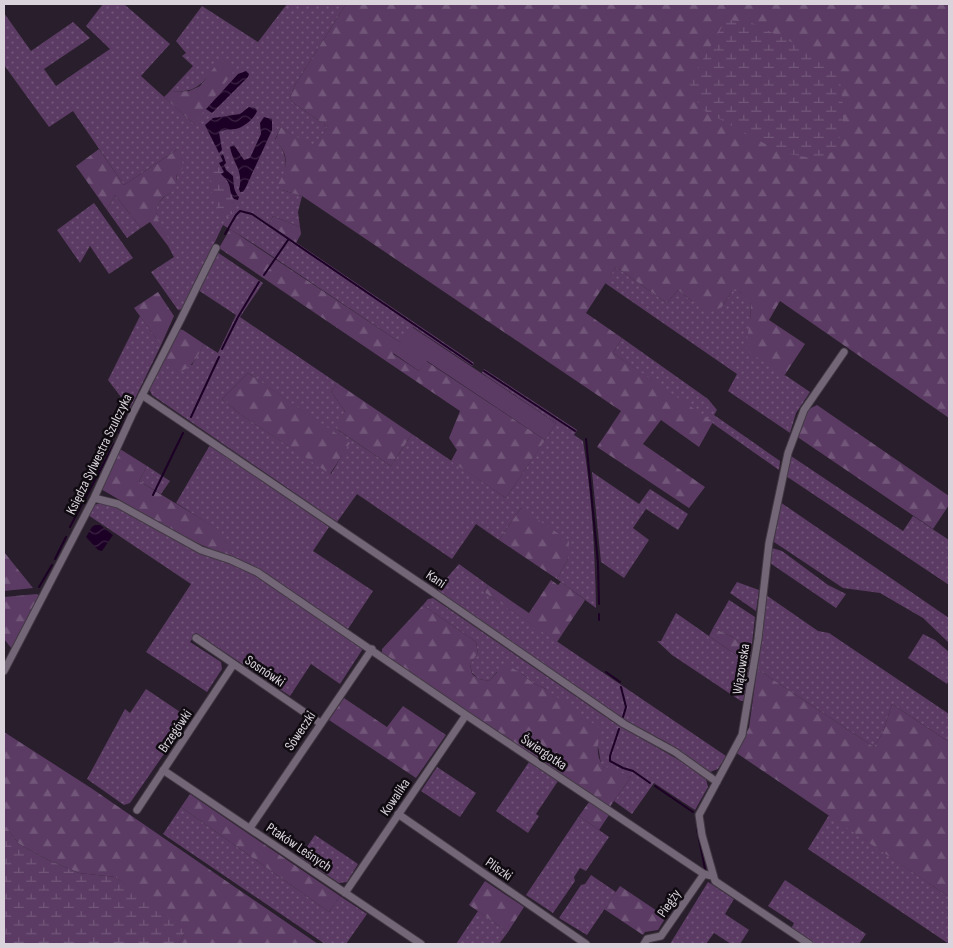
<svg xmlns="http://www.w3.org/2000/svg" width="953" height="948" font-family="'Sofia Sans Condensed',sans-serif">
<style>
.grass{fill:url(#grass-dots);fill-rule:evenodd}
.forest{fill:url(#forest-firs)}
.wetland{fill:url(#wetland-marsh)}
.park{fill:#5b3b63}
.water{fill:url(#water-waves)}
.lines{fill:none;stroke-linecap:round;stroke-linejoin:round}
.stream{stroke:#1c0025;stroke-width:2}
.minor-casing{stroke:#423944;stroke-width:9}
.minor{stroke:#736676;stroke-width:7}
.labels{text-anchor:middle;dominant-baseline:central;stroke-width:5;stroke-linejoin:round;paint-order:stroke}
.street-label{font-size:14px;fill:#dad3dc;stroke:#0f0a10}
</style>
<defs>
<pattern id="grass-dots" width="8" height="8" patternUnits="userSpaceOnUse" patternTransform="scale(1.25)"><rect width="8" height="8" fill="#5b3b63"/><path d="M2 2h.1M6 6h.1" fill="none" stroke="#725679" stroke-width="1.8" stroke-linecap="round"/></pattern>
<pattern id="forest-firs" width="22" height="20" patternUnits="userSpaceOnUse" patternTransform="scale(1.25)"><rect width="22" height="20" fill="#5b3b63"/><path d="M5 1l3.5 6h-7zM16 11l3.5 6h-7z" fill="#725679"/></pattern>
<pattern id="wetland-marsh" width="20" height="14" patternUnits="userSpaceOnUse" patternTransform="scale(1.25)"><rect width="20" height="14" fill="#5b3b63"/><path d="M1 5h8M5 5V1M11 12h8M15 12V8" fill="none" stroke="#725679"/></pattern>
<pattern id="water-waves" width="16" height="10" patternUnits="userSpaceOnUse" patternTransform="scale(1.25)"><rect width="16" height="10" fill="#1c0025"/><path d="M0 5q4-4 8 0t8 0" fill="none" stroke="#3c2444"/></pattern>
</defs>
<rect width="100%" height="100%" fill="#291e2c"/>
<!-- grass -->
<path class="grass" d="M103,4H124L170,44L141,76L194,124L208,76C195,92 188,91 169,92L193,66L182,56L186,53L176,41L202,6L258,42L287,4H346L295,85L290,97L292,102L328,127L313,148L281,127L275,139C290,156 286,169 282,190L302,196L298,212L300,227L273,216L269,224L474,363L472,366L413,327L401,343L254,244L223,225L183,309L178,310L151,272L174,257L168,246L170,243C163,229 147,211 163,198C167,194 172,193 174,188C179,177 177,161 178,149L124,185L73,111L49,127L4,65V13L31,51L73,22L90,38L44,69L56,86L110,49L86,26Z
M115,195L141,228L127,238L107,210Z
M94,203L133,258L109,274L90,246L80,263L57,230Z
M217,252L263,283L240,317L337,383L331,392L345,411L335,428L391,466L412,434L506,498L556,423L482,373L484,369L577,430L574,435L583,441C592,496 595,552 596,608L557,579L568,559L521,508L499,540L476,524L452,559L357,494L337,522L152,395L149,389L163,362L192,365L204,344L218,353L236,315L198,290ZM248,373L349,443L331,474L240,414L222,399Z
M616,267L667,303L678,290L692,301L722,307L732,291H739L751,301L750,320L784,376L785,375L810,392L796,413L790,433L728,391L737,374L605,283Z
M140,316L161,345L130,409L108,380Z
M622,338L708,399L717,410L714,415L780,461L779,470L613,353Z
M210,445L329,527L313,551L373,591L348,629L272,578L245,563L234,559L220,531L176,503Z
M791,456L903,531L913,516L949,540V585L786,476Z
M147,466L170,481L161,494L139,481Z
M592,472L639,504L650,489L688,514L678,530L646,509L633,528L649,540L624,578L601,562Z
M780,502L949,618V643L923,618L880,593L843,588L774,542Z
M101,503L120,507L141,521L197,549L240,566L364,647L340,684L311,664L290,696L196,633L190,642L221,662L222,669L207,692L146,652L191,584L88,515L94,505Z
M772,548L782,551L828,585L846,594L836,608L770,563Z
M459,564L488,585L484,592L726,756L718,769L710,772L666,742L627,721L439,592L438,588Z
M737,582L759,590L756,611L730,593Z
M766,595L818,631L829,633L949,714V742L892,704L883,732L874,747L757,669Z
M433,598L616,724L679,760L706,779L708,787L695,810L654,783L632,814L614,801L631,777L605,768L601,764L598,746L546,689L533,683L521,673L497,672L489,681L479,679L472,673L470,664L478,653L476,642L423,605L428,599Z
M729,600L755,617L751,653L733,637L713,628Z
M676,613L749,664L745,701H741L672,655L657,641H661Z
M923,634L935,640L949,652V680L947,684L908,658Z
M146,689L189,718L130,803L124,805L87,779L125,709L130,713Z
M529,762L558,781L536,814L539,816L528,833L496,811Z
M437,767L476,793L460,817L421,791Z
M181,807L329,912L340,896L367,914L346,944H325L163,834Z
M829,815L949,897V944L808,849Z
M579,816L609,837L586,871L580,868L574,877L575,881L553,913L526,895Z
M315,835L358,864L347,882L339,883L300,857Z
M591,875L616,892L587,935L559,918L581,885L585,884Z
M785,880L866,934L859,944H814L791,929L794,923L768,906Z
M708,882L734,899L725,914L749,930L740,944H731L714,933L706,944H670Z
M478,911L508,932L499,944H456Z"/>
<!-- forest -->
<path class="forest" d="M346,4H949V418L780,301L769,320L805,344L784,376L749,352L746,347L750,320L751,302L739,291H732L722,307L711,312L692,301L678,290L667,303L616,267L586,313L622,338L613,353L713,422L699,447L661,420L643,444L705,487L689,508L597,447L621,411L302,196L282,190L278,185C288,166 290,156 275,140L281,127L313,147L328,127L292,102L290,97L295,85Z
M220,60L237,67L194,124L164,97L169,92L189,91L200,86Z
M99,149L124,185L178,149L182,156L183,168L177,174C176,178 177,182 176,186C174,192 169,193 164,197C147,210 163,229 171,243L168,246L150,222L141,228L115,195L107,210L76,166Z
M273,216L300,227L301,234L296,243L269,224Z
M230,229L401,343L393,354L419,371L426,361L545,440L506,498L451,461L457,450L449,438L460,411L219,248Z
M158,292L174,316L161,345L134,308Z
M178,329L183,330L204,344C198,355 193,368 180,371L163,362Z
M248,373L350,443L330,474L240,414L222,399Z
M337,383L412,434L391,466L334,427L345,411L331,392Z
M817,405L949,496V505L933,529L796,436L809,409Z
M120,449L147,466L139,481L221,531L234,559L181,536L101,489Z
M521,508L569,541L568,559L557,579L499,540Z
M4,552L33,588L4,591Z
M551,580L558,585L561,582L585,600L557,642L484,592L488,585L529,613Z
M37,594L40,596L12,649L4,639V597Z
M423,605L476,642L478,653L470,664L472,674L479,679L489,681L505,664L521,673L533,683L546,689L601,729C598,742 594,756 605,768L609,767L631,777L609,808L382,653V649Z
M713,628L733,637L751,653L749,664L709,636Z
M757,669L874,747L883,732L892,704L949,742V897L735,752L749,728Z
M344,698L387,727L403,706L446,735L416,778L329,720Z
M4,732L91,788L318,944H179L184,934L152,904L115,877L79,873L46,859L19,844L9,831H4Z
M190,794L340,896L329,912L181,807Z
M589,802L609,815L599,830L579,816Z
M485,881L524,907L508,932L469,905Z
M620,886L666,917L658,930L645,932L643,935L604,909Z"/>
<!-- wetland -->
<path class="wetland" d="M726,20L750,22L818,55L840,80L844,116L837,150L815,159L780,152L701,109L689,83Z
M219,163L224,172L222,173C233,184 228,189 234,199L238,200L233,213L227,217L222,216C213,202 207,183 212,167Z
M4,831H9L19,844L46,859L79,873L115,877L183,924L184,934L179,944H4Z"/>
<!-- park -->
<path class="park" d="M412,327L556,423L545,440L427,361L419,371L393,353Z"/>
<!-- water -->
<path class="water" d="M246,71L249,74L248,77L212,113L206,109L238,74Z
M249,107L255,108L257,111C254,119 243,128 235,129C229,130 224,129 219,132L222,150L219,153L205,125L213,118L240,114Z
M264,117L272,119V130L246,187L243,192H240L239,189C244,171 233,164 230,147L234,145L244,160L250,158L261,134L260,123Z
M223,154L226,163L224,165L226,170L233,176C234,185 233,190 239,197L238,200L234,199C227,188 234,186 221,174L224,172L219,163L223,161L220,155Z
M95,525H100L113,535L102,551L98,550L86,537L92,527Z"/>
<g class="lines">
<!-- stream -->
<path class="stream" d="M225,234L236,215L240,211L252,214L472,364
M264,275L288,240
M222,349L238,317L259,282
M484,371L575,431
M132,408L176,320
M191,417L219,357
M119,433L128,415
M586,439L598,563L599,604
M153,495L183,433
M70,527L114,444
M55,559L66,537
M39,587L52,565
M599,614V620
M606,672L620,682
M621,687L626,707L623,717
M619,729L610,756V761L623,768L633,771L650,783
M655,786L693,812
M697,829L705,869"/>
<defs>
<path id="minor" d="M142,395L430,590L624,724L675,752L717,782
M94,498L118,504L201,550L231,560L257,572L466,715L704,874L712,876
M196,638L320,723
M4,671L94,498L132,415L181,319L216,248
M163,770L421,944
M137,810L233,665
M398,814L586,944
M250,828L372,649
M345,893L466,715
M644,944L647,939L661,936L704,874
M809,944L715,881L702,835L699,815L742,735L758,639L769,543L788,453L804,410L844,352"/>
</defs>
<!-- minor casing -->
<use href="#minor" class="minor-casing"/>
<!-- minor -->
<use href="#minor" class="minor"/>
</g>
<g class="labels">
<!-- street labels -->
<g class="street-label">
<text transform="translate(99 454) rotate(-64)">Księdza Sylwestra Szulczyka</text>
<text transform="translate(436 579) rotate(34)">Kani</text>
<text transform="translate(741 669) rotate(-81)">Wiązowska</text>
<text transform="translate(265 671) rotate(34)">Sosnówki</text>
<text transform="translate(175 731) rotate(-56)">Brzegówki</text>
<text transform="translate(300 731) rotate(-56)">Sóweczki</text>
<text transform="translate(544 752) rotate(34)">Świergotka</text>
<text transform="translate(395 797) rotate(-56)">Kowalika</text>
<text transform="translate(299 847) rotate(34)">Ptaków Leśnych</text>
<text transform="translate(499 869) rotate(35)">Pliszki</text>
<text transform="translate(669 903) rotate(-55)">Piegży</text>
</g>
</g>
<!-- border -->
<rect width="953" height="948" fill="none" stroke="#dad3dc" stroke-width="10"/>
</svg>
